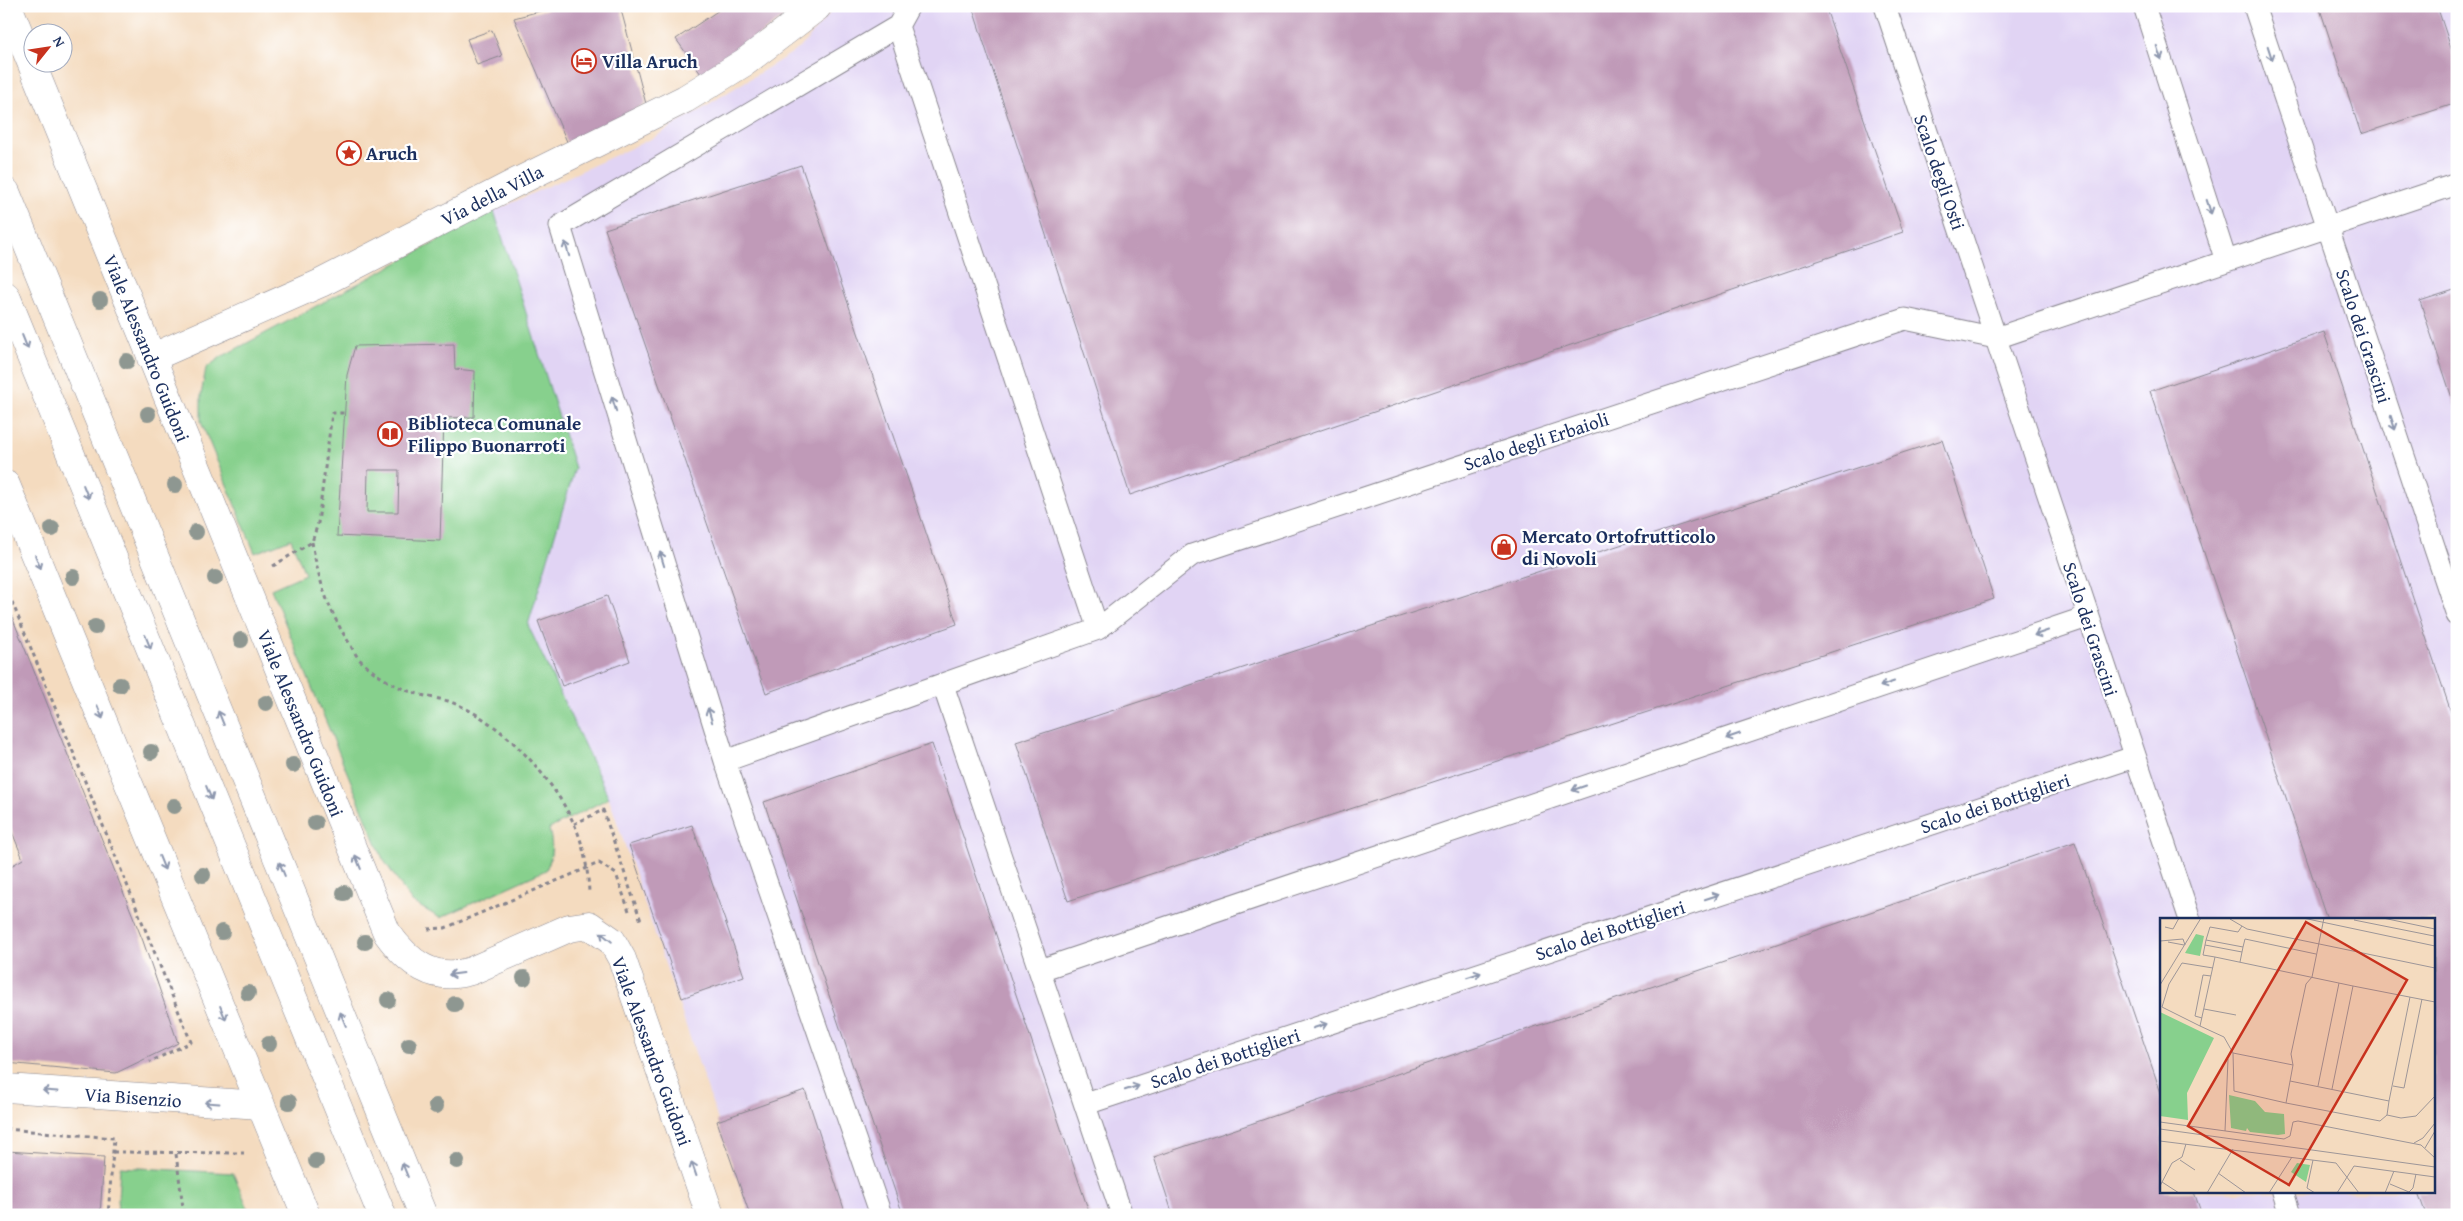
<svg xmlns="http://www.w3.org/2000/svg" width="2463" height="1221" font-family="'Gentium Book Plus',serif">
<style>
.built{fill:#e1d4f4;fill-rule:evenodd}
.green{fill:#87d08d;stroke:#518076}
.building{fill:#c09ab8;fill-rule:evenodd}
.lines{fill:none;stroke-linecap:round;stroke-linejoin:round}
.service-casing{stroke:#88858e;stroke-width:23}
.minor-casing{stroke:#88858e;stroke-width:29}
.primary-casing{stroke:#88858e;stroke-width:29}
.path{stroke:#88858e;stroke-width:3;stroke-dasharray:4 4;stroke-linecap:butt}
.service{stroke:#fff;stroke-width:21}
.minor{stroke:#fff;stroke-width:28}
.primary{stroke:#fff;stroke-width:28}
.tree{fill:#8e9791}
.oneway{stroke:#8d97ae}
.labels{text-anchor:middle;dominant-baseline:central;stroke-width:4.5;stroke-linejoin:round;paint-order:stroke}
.poi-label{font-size:19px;font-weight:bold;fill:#1b2f5e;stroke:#fff;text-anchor:start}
.street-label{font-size:19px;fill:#1b2f5e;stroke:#fff}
.inset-road{fill:none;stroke:#9d9698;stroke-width:1}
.view{fill:#c8321e;fill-opacity:0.15;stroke:#c8321e;stroke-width:2.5}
.inset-edge{fill:none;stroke:#1b2f5e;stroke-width:2.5}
</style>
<rect width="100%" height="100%" fill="#fff"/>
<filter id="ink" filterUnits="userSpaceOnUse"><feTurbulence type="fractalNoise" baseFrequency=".02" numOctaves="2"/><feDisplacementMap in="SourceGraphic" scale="10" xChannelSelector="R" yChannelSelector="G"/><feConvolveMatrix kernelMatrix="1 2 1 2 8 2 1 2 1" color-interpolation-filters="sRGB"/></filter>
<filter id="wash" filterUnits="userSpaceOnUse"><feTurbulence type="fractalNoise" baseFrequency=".0096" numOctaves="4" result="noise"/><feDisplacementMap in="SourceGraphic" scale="20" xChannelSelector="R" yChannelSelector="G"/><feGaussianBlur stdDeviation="1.12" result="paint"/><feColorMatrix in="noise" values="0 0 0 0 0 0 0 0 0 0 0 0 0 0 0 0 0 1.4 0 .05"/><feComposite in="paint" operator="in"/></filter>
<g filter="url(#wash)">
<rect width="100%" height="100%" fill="#f4dbbf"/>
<!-- built -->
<path class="built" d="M836,6H2457V1215H750L609,798L528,625L575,468L494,211L655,137L800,48ZM2162,920H2434V1192H2162Z"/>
<!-- green -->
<path class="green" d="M494,211L575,468L528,625L609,798L549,829C553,845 553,855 546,870L440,918L412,902L383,859L271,589L305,574L291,539L255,553L201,422V395L206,368L221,357Z
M120,1167L233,1173L251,1215H117Z"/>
<g id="blocks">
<!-- building -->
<path class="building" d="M559,6H620L646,104L568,144L514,18Z
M725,6H798L703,77L676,39Z
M972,6H1825L1903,232L1130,495Z
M2319,6H2437L2457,66V103L2361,134Z
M492,30L502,56L477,65L467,39Z
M801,165L957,624L766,693L605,229Z
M2457,289V410H2456L2420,301Z
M2324,332L2457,730V1215H2426L2418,1192H2434V920H2327L2150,391Z
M454,344L455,369L475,371L474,417L444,418L440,541L337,536L347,375L355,346ZM368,470H399L398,512H367Z
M1942,440L1994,599L1068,901L1016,742Z
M607,596L630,661L562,686L538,621Z
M6,602L143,941L178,1043L116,1073L6,1063V869L23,859L6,817Z
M932,744L1090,1215H903L764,802Z
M692,825L744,976L682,998L629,845Z
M2075,842L2162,1096V1192H2194L2202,1215H1173L1154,1157Z
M805,1090L846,1215H750L717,1121Z
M6,1151L104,1157L100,1215H6Z"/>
</g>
</g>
<g filter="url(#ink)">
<use href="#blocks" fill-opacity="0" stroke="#88858e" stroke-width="1"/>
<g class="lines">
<defs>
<path id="service" d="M1885,6L2190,920
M2144,6L2226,261
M2254,6L2457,615
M1098,629L1192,555L1905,319L1996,338L2457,184
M943,685L1122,1215
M725,761L560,226L898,26
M1040,970L2087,617
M1086,1104L2134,757
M2283,1192L2290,1215
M881,1215L725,761L1098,629L898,26L909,6"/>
<path id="minor" d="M8,6L387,933C408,962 433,983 471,971L569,928L589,925L612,941L622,959L710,1215
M151,358L321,283L517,182L685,99L745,62L817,7
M6,485L306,1215
M6,1088L261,1105"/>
<path id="primary" d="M6,192L423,1215
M6,296L382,1215"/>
</defs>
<!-- service casing -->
<use href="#service" class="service-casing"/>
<!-- minor casing -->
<use href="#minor" class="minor-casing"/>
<!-- primary casing -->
<use href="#primary" class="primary-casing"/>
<!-- path -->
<path class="path" d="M312,542C318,578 328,610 348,641C352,647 355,655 360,660C374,674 396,688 415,693C426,697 437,698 448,701C501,719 557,781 578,833C585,852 588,872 589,892
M273,566L312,542L318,523L332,413H345
M6,587L191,1042L150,1062
M574,824L603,810L641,921
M428,929L445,928L599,863L616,874L629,911
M6,1129L114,1138L108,1215
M113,1152L244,1153
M176,1154L184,1215"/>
<!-- service -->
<use href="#service" class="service"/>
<!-- minor -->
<use href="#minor" class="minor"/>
<!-- primary -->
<use href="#primary" class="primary"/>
</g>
<!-- trees -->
<g class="tree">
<circle cx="100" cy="300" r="8"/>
<circle cx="127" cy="361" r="8"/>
<circle cx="148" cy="414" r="8"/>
<circle cx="175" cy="485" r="8"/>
<circle cx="52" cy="529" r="8"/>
<circle cx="196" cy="532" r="8"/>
<circle cx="73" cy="577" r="8"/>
<circle cx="215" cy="578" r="8"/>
<circle cx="95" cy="627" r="8"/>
<circle cx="241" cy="640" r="8"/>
<circle cx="120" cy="685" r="8"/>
<circle cx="266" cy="703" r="8"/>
<circle cx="151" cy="752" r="8"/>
<circle cx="293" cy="765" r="8"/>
<circle cx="174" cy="806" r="8"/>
<circle cx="315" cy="823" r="8"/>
<circle cx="203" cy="875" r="8"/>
<circle cx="344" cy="893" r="8"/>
<circle cx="222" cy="932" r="8"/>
<circle cx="365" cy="942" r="8"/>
<circle cx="524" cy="978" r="8"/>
<circle cx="248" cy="993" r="8"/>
<circle cx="388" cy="1000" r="8"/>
<circle cx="455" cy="1004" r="8"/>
<circle cx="269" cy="1044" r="8"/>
<circle cx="409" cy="1045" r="8"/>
<circle cx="289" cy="1102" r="8"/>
<circle cx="436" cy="1106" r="8"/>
<circle cx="316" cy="1161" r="8"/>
<circle cx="457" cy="1161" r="8"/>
</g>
<!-- one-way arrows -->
<defs><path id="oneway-shaft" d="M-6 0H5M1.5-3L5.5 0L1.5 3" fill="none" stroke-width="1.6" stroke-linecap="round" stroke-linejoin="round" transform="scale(1.25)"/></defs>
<g class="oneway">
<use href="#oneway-shaft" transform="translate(2159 53) rotate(72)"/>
<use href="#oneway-shaft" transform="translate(2270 53) rotate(72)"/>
<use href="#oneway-shaft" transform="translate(2209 207) rotate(72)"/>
<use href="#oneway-shaft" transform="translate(567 249) rotate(-107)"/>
<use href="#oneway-shaft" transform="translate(25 342) rotate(68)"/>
<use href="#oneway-shaft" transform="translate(614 404) rotate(-107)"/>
<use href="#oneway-shaft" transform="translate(2393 423) rotate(72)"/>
<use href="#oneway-shaft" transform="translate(86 492) rotate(68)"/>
<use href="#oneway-shaft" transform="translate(662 559) rotate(-107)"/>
<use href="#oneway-shaft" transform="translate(38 562) rotate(68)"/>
<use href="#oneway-shaft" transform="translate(2041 633) rotate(161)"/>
<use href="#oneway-shaft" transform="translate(148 642) rotate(68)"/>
<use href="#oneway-shaft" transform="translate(1887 684) rotate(161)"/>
<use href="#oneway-shaft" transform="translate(100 712) rotate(68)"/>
<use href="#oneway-shaft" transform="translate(710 715) rotate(-107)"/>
<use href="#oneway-shaft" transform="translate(221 718) rotate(-112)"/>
<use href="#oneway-shaft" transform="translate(1733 736) rotate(161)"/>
<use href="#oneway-shaft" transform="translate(1579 788) rotate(161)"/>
<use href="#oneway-shaft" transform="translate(209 793) rotate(68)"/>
<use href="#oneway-shaft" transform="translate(358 862) rotate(-112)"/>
<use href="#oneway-shaft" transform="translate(162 863) rotate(68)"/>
<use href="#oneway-shaft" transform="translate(282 869) rotate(-112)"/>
<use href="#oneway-shaft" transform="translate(1712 897) rotate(-18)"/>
<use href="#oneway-shaft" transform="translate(606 937) rotate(-141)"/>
<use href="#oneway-shaft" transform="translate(456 974) rotate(173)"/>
<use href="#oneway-shaft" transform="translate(1474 975) rotate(-18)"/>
<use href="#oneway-shaft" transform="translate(223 1013) rotate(68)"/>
<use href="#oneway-shaft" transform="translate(343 1019) rotate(-112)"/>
<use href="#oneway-shaft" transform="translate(1320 1026) rotate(-18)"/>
<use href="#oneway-shaft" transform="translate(1132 1088) rotate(-18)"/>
<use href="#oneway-shaft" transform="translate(50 1091) rotate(-176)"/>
<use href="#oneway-shaft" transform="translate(212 1103) rotate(-176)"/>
<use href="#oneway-shaft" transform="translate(694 1169) rotate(-109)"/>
<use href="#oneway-shaft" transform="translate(405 1170) rotate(-112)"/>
</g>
</g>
<!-- icons -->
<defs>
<symbol id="hotel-ring" viewBox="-11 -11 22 22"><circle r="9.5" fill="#fff" stroke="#c8321e" stroke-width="1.5"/><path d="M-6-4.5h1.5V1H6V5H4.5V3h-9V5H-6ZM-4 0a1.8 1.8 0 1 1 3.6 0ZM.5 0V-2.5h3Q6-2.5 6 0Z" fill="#c8321e"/></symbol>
<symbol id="sight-ring" viewBox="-11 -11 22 22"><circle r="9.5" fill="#fff" stroke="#c8321e" stroke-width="1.5"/><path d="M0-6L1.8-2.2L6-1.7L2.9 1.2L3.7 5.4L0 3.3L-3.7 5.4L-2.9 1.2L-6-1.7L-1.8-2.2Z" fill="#c8321e"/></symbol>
<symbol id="library-ring" viewBox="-11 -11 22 22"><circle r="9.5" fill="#fff" stroke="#c8321e" stroke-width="1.5"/><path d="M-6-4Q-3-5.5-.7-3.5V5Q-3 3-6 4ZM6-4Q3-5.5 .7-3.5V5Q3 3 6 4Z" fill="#c8321e"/></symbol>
<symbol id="shop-ring" viewBox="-11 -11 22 22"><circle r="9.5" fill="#fff" stroke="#c8321e" stroke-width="1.5"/><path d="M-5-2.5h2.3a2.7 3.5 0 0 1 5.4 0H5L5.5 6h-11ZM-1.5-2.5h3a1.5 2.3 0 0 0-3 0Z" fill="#c8321e"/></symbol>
</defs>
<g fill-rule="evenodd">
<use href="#hotel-ring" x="570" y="47" width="28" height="28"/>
<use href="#sight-ring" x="335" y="139" width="28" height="28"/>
<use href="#library-ring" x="376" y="420" width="28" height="28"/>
<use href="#shop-ring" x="1490" y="533" width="28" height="28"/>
</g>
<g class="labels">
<!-- poi labels -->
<g class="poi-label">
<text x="602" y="61">Villa Aruch</text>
<text x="366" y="153">Aruch</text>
<text x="408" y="423">Biblioteca Comunale<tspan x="408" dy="22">Filippo Buonarroti</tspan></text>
<text x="1522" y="536">Mercato Ortofrutticolo<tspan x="1522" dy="22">di Novoli</tspan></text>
</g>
<!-- street labels -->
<g class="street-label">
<text transform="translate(1940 172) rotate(71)">Scalo degli Osti</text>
<text transform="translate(492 195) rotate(-27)">Via della Villa</text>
<text transform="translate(2364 336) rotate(72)">Scalo dei Grascini</text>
<text transform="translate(147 348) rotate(68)">Viale Alessandro Guidoni</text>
<text transform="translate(1536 441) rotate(-18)">Scalo degli Erbaioli</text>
<text transform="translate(2091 629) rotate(72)">Scalo dei Grascini</text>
<text transform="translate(301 723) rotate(68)">Viale Alessandro Guidoni</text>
<text transform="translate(1995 803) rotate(-18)">Scalo dei Bottiglieri</text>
<text transform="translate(1610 930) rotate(-18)">Scalo dei Bottiglieri</text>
<text transform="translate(652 1051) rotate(70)">Viale Alessandro Guidoni</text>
<text transform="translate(1225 1058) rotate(-18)">Scalo dei Bottiglieri</text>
<text transform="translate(133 1097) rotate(4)">Via Bisenzio</text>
</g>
</g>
<!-- overview -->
<g transform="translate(2160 918)">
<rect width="275" height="275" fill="#f4dbbf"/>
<path d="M36,16L44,18L40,38L25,35ZM0,94L54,120L27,175L28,202L0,198ZM69,177L95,183L105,194L124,196L125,216L118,217L90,214L87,210L86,213L71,210ZM137,245L150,247L146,264L131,254Z" fill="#87d08d"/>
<path class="inset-road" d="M143,0L275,28M223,0L275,11M70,1L87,11L275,50M194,2L274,18L275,14M5,9L13,11L19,0M46,22L50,9L78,14L82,8M0,23L23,21L25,27M8,24L24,27M45,27L82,34M83,29L85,21L156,36M55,39L40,108L64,119L73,135L133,147L126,185L220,203L227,197L241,200L256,198L275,178M80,44L83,29L46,22L43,37L55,39L193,68L275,84M0,67L41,0M44,91L76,97M42,100L35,98L43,57L51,58M40,108L2,89L9,66L22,45L53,50M73,135L74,173L126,185M133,147L131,136L146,66L152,59L164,0M130,163L229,183L227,197M158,168L179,65M233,168L244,170L262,81M172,171L193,68M229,183L250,79M0,204L124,221L130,218L133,204L138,203L261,227L275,240M0,211L275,249M65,213L68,141M0,223L176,245L199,275M254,225L263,220L275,205M265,230L275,213M20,242L35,252M153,242L147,270L155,275M58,255L86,275M2,264L19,275M230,266L249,274L253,270L256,256M0,268L12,245L22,239L26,226M47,275L73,231M109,275L132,239M177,275L194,248L275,259M225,275L234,253"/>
<path class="view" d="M146,4L247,62L129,267L28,208Z"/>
<rect width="275" height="275" class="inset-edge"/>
</g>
<!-- margin -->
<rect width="2463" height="1221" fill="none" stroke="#fff" stroke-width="25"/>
<!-- north arrow -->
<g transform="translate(48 48) rotate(60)"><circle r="24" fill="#ffffff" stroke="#a4acbf"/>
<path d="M0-4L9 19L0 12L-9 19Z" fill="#c8321e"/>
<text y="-8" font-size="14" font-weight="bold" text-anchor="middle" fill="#1b2f5e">N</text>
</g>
</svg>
